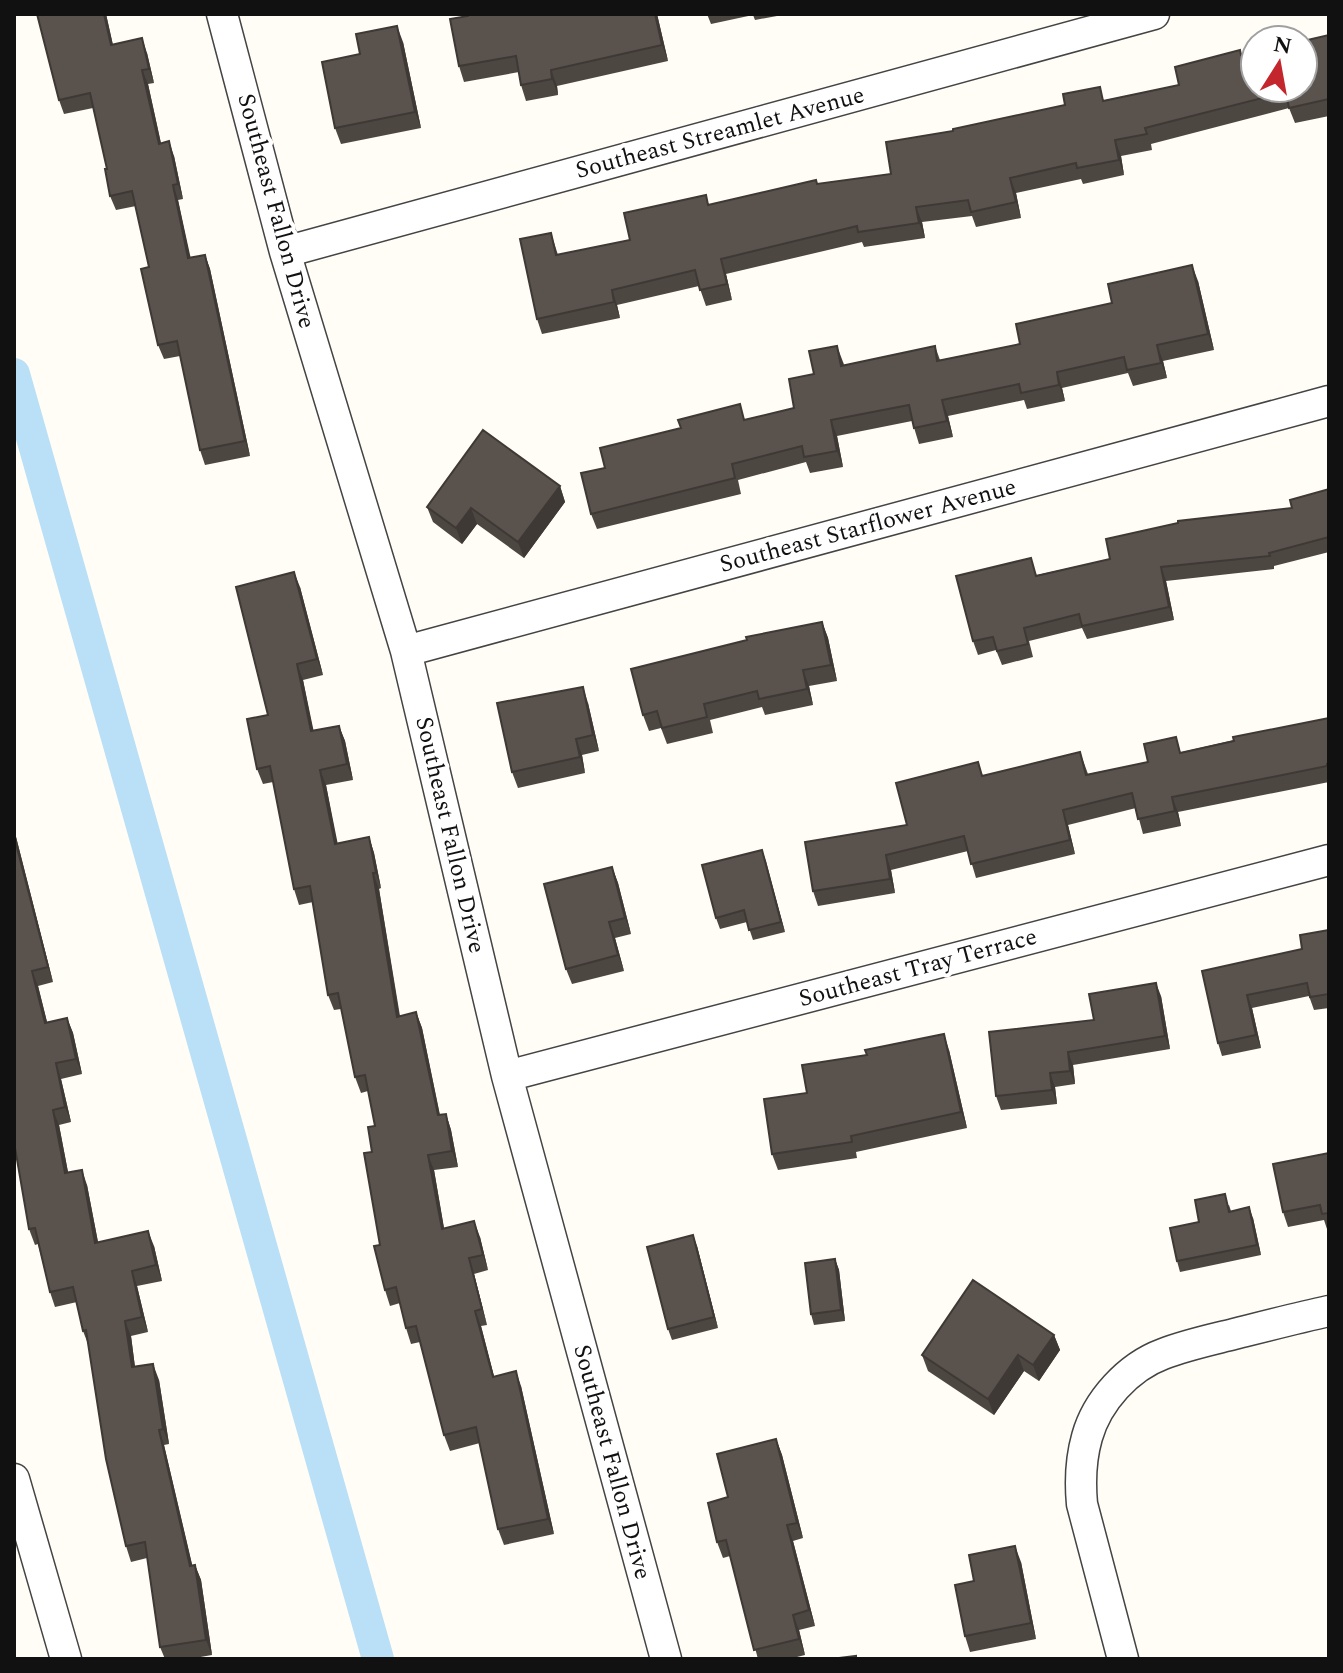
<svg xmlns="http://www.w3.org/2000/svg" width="1343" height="1673" font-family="Spectral,serif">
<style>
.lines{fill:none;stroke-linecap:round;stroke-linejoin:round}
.canal{stroke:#b9e0f7;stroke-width:32}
.street-casing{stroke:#444;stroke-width:33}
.street{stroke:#fff;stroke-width:30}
.wall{fill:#4d4742}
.shaded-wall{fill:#3f3936}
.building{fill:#5a524d;stroke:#3f3936;stroke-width:2}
.labels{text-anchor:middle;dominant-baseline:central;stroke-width:8;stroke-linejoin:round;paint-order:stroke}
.street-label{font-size:24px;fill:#111;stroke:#fff}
</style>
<rect width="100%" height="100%" fill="#fffdf5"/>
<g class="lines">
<!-- canal -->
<path class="canal" d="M14,374L378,1659"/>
<defs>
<path id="street" d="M222,14L285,252L406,651L507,1076L666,1659
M285,252L1154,14
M406,651L1329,401
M507,1076L1329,860
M14,1479L66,1659
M1123,1659L1082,1504C1080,1482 1081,1458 1087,1437C1097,1401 1128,1367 1163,1354C1186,1345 1210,1340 1234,1334C1266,1326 1297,1318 1329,1311"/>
</defs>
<!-- street casing -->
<use href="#street" class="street-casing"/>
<!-- street -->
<use href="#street" class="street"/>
</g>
<!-- wall -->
<path class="wall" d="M37,14H106L113,45L147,53L154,83L148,84L161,143L174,156L183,199L178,200L190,258L205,255L210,269L250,456L205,465L200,450L180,356L164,359L158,345L149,267L136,206L116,210L110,196L107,169L93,108L64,114L59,100Z
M657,14L668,61L557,86L558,95L526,101L521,85L519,72L464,82L459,66Z
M707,14H788L755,20L753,15L711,24Z
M1329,35V116L1295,123L1289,108L1151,144L1152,150L1121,156L1124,175L1083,184L1081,179L1016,193L1021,218L976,227L972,216L922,222L925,238L864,247L862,242L726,274L732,300L706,306L699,286L617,305L620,318L542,334L537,319L551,233L558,255L630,240L710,205L818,184L891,174L953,131L1179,85L1241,55Z
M403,42L421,128L341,144L335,128L360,54Z
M1198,281L1214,350L1163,361L1167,378L1133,386L1128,373L1062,388L1065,401L1027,409L1024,400L948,416L953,437L919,444L912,421L837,436L843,467L810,473L806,462L738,480L741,494L597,529L591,514L605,468L681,428L746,420L794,408L814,374L843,362L844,365L935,346L940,360L1020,344L1112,303Z
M560,486L565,502L524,558L477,524L462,544L433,522L427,507Z
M1329,489V552L1274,566V569L1166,581L1174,620L1087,639L1082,628L1029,641L1033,657L1002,665L996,650L978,655L973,641L1037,575L1110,559L1292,508Z
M300,587L323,675L303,680L313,731L339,726L345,741L353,780L326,785L337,844L369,837L374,853L381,888L379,889L400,1016L416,1012L422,1028L440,1115L446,1114L451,1130L458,1167L434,1170L444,1229L480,1237L488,1270L474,1274L487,1325L481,1326L494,1376L521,1386L554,1534L504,1545L498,1529L480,1443L450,1451L444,1435L420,1342L411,1344L406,1328L400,1303L390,1306L385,1290L372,1152L375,1126L368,1091L361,1093L355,1077L341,1009L334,1010L328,995L313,902L299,905L294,889L273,782L263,784L257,769L268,715Z
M822,622L828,638L837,681L809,686L813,705L765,715L762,707L710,720L713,733L667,744L661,728L649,731L643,715Z
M588,703L599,751L582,755L585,773L518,788L512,772Z
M1329,718V782L1178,812L1181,826L1143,834L1136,808L1068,825L1075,854L976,878L968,851L891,870L895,893L818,906L813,891L907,825L983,776L1080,752L1088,774L1148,762L1182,752Z
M14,829L53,982L38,986L47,1022L67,1018L73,1033L82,1074L61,1079L71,1122L59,1125L68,1172L87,1185L98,1242L154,1246L162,1281L137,1286L148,1332L131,1336L135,1367L159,1380L169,1444L164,1445L192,1565H195L201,1580L212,1655L189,1659H165L160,1647L147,1558L131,1562L126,1546L88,1344L83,1331L77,1302L55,1307L50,1292L38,1244L35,1245L29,1229Z
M762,850L785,932L753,940L747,922L720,929L716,918Z
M612,867L618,883L631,934L615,938L624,971L572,984L566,969Z
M1329,930V1008L1314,1010L1309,996L1252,1008L1261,1048L1222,1056L1218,1043L1202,971L1302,949Z
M1161,996L1170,1049L1073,1065L1075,1084L1055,1087L1057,1104L1001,1110L996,1096L1094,1020Z
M949,1050L967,1128L856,1152L857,1158L778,1170L772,1154L807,1093Z
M1329,1153V1229H1327L1324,1220L1288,1227L1283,1212Z
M1229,1205L1231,1211L1253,1218L1261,1255L1180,1272L1177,1261L1199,1222Z
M697,1246L718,1328L672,1340L668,1329Z
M835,1259L839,1270L845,1321L814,1325L811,1314Z
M1054,1335L1060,1350L1039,1381L1024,1371L994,1415L928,1371L922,1355Z
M776,1439L782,1455L803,1538L793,1541L815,1626L799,1630L805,1655L789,1659H758L730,1556L723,1558L717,1542L728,1497Z
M1021,1562L1036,1639L970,1652L965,1636L974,1581Z"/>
<!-- shaded-wall -->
<path class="shaded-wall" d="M104,14H106L116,59L111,45Z
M655,14H657L668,61L662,45Z
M397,26L403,42L421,128L415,112Z
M142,38L147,53L154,83L149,69Z
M142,70L148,84L164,158L159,144Z
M551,70L557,86L558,95L552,79Z
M1115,140L1121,156L1124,175L1119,160Z
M169,141L174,156L183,199L178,184Z
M1010,178L1016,193L1021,218L1016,202Z
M173,185L178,200L194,273L188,258Z
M916,207L922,222L925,238L919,223Z
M205,255L210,269L250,456L245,441Z
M721,259L726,274L732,300L727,284Z
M1192,265L1198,281L1214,350L1208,334Z
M612,290L617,305L620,318L614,302Z
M1157,345L1163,361L1167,378L1161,363Z
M837,346L843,362L847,382L841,366Z
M1057,372L1062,388L1065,401L1059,385Z
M942,400L948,416L953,437L947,421Z
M831,420L837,436L843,467L837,451Z
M560,486L565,502L524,558L518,542Z
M471,508L477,524L462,544L456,528Z
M1161,567L1166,581L1174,620L1169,607Z
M294,572L300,587L323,675L317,659Z
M822,622L828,638L837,681L831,665Z
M297,664L303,680L317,747L311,731Z
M803,670L809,686L813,705L807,689Z
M583,687L588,703L599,751L593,735Z
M339,726L345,741L353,780L347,764Z
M576,739L582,755L585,773L580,757Z
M320,770L326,785L341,860L335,844Z
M1172,797L1178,812L1181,826L1175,811Z
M1063,810L1068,825L1075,854L1070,840Z
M14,829L53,982L48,967L14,836Z
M369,837L374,853L381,888L376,873Z
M762,850L766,861L785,932L781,922Z
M886,855L891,870L895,893L890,879Z
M612,867L618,883L631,934L625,918Z
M373,873L379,889L402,1032L397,1017Z
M609,922L615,938L624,971L618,955Z
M32,971L38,986L51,1038L45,1023Z
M1156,983L1161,996L1170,1049L1165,1036Z
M1247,995L1252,1008L1261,1048L1256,1035Z
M416,1012L422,1028L443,1131L438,1115Z
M67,1018L73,1033L82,1074L76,1059Z
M944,1034L949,1050L967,1128L961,1112Z
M1068,1052L1073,1065L1075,1084L1070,1071Z
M56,1063L61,1079L71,1122L65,1107Z
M1050,1073L1055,1087L1057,1104L1052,1090Z
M53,1110L59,1125L71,1188L65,1173Z
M446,1114L451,1130L458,1167L452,1151Z
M428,1155L434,1170L447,1245L442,1229Z
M82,1170L87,1185L101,1258L95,1243Z
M1249,1207L1253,1218L1261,1255L1257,1245Z
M474,1221L480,1237L488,1270L483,1255Z
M148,1231L154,1246L162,1281L156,1265Z
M693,1235L697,1246L718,1328L714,1317Z
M469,1258L474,1274L487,1325L482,1309Z
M835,1259L839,1270L845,1321L841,1310Z
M132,1271L137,1286L148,1332L142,1317Z
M475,1311L481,1326L498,1392L493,1377Z
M125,1321L131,1336L137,1383L132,1367Z
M1054,1335L1060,1350L1039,1381L1033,1365Z
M1018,1355L1024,1371L994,1415L988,1399Z
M153,1364L159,1380L169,1444L163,1429Z
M516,1371L521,1386L554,1534L548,1519Z
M159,1430L164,1445L196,1581L190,1566Z
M776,1439L782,1455L803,1538L797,1523Z
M787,1525L793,1541L815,1626L809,1610Z
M1015,1546L1021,1562L1036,1639L1031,1623Z
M195,1565L201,1580L212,1655L206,1640Z
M793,1615L799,1630L805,1655L799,1639Z"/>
<!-- building -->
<path class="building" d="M37,14H104L111,45L142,38L149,69L142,70L159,144L169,141L178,184L173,185L188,258L205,255L245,441L200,450L177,341L158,345L141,269L149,267L132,191L110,196L105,169H107L90,93L59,100Z
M468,14H655L662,45L551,70L552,79L521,85L516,56L459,66L450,19L468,16Z
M397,26L415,112L335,128L322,62L360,54L356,34Z
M1329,35V99L1289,108L1286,92L1145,128L1147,134L1115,140L1119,160L1077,168L1076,163L1010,178L1016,202L971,212L968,200L916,207L919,223L858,232L857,226L721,259L727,284L700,290L695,270L612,290L614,302L537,319L520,239L551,233L556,255L630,240L624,213L706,195L708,205L816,180L817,184L891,174L886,142L953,131V129L1065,105L1063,94L1100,87L1103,101L1179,85L1175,67L1240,50L1241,55L1255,52V88H1303V41Z
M1192,265L1208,334L1157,345L1161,363L1127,370L1124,357L1057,372L1059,385L1021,393L1019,384L942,400L947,421L914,428L909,405L831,420L837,451L804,457L802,446L732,464L735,478L591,514L581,473L605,468L600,448L681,428L678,420L740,404L744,420L794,408L789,379L814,374L809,351L837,346L841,366L935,346L937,361L1020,344L1016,324L1112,303L1108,284Z
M483,430L560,486L518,542L471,508L456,528L427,507Z
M1329,489V537L1269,553L1270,556L1161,567L1169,607L1082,626L1079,614L1024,628L1028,644L997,651L993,637L973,641L956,576L1031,558L1036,576L1110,559L1106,539L1178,523V521L1292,508L1290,500Z
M294,572L317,659L297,664L311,731L339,726L347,764L320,770L335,844L369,837L376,873H373L397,1017L416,1012L438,1115L446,1114L452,1151L428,1155L442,1229L474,1221L483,1255L469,1258L482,1309L475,1311L493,1377L516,1371L548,1519L498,1529L476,1427L444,1435L416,1326L406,1328L396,1287L385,1290L374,1246L380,1245L364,1153L372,1152L368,1127L375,1126L365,1075L355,1077L338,993L328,995L310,886L294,889L270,766L257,769L247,719L268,715L236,587Z
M822,622L831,665L803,670L807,689L759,699L757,691L704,704L707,717L662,728L657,711L643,715L631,669L747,640L746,637Z
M583,687L593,735L576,739L580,757L512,772L497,703Z
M1329,718V764H1327V766L1172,797L1175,811L1138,819L1132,793L1063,810L1070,840L971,864L964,836L886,855L890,879L813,891L805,842L907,825L896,783L978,762L982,776L1080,752L1086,775L1148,762L1144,744L1176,737L1180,753L1234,741L1233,737Z
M14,836L48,967L32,971L45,1023L67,1018L76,1059L56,1063L65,1107L53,1110L65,1173L82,1170L95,1243L148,1231L156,1265L132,1271L142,1317L125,1321L132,1367L153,1364L163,1429L159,1430L190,1566L195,1565L206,1640L160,1647L145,1542L126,1546L106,1459L86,1330L83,1331L73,1287L50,1292L35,1228L29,1229L14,1142Z
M762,850L781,922L749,930L744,910L716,918L702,865Z
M612,867L625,918L609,922L618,955L566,969L544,884Z
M1329,930V994L1310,997L1307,983L1247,995L1256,1035L1218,1043L1202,971L1302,949L1300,935Z
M1156,983L1165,1036L1068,1052L1070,1071L1050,1073L1052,1090L996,1096L989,1032L1094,1020L1089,994Z
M944,1034L961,1112L851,1136L852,1142L772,1154L764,1099L807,1093L802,1065L867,1055L865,1050Z
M1329,1153V1213L1322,1214L1320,1205L1283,1212L1273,1164Z
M1225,1194L1229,1212L1249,1207L1257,1245L1177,1261L1170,1228L1199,1222L1195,1200Z
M693,1235L714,1317L668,1329L647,1247Z
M835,1259L841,1310L811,1314L805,1263Z
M973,1280L1054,1335L1033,1365L1018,1355L988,1399L922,1355Z
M776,1439L797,1523L787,1525L809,1610L793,1615L799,1639L754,1650L726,1540L717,1542L708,1503L728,1497L717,1454Z
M1015,1546L1031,1623L965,1636L955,1585L974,1581L969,1555Z
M856,1656V1659H831Z"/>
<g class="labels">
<!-- street labels -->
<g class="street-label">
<text transform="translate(720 133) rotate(-15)">Southeast Streamlet Avenue</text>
<text transform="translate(276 211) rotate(75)">Southeast Fallon Drive</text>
<text transform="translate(868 526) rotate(-15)">Southeast Starflower Avenue</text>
<text transform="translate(450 835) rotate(77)">Southeast Fallon Drive</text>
<text transform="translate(918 968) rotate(-15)">Southeast Tray Terrace</text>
<text transform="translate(612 1462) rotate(75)">Southeast Fallon Drive</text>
</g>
</g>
<!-- border -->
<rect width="1343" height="1673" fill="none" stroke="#111111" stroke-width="32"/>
<!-- north arrow -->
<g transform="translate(1279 64) rotate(11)"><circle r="38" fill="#ffffff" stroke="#a0a0a0" stroke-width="2"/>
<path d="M0-6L14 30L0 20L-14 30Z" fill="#c4262e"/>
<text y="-12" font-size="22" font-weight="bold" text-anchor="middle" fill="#111111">N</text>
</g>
</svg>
